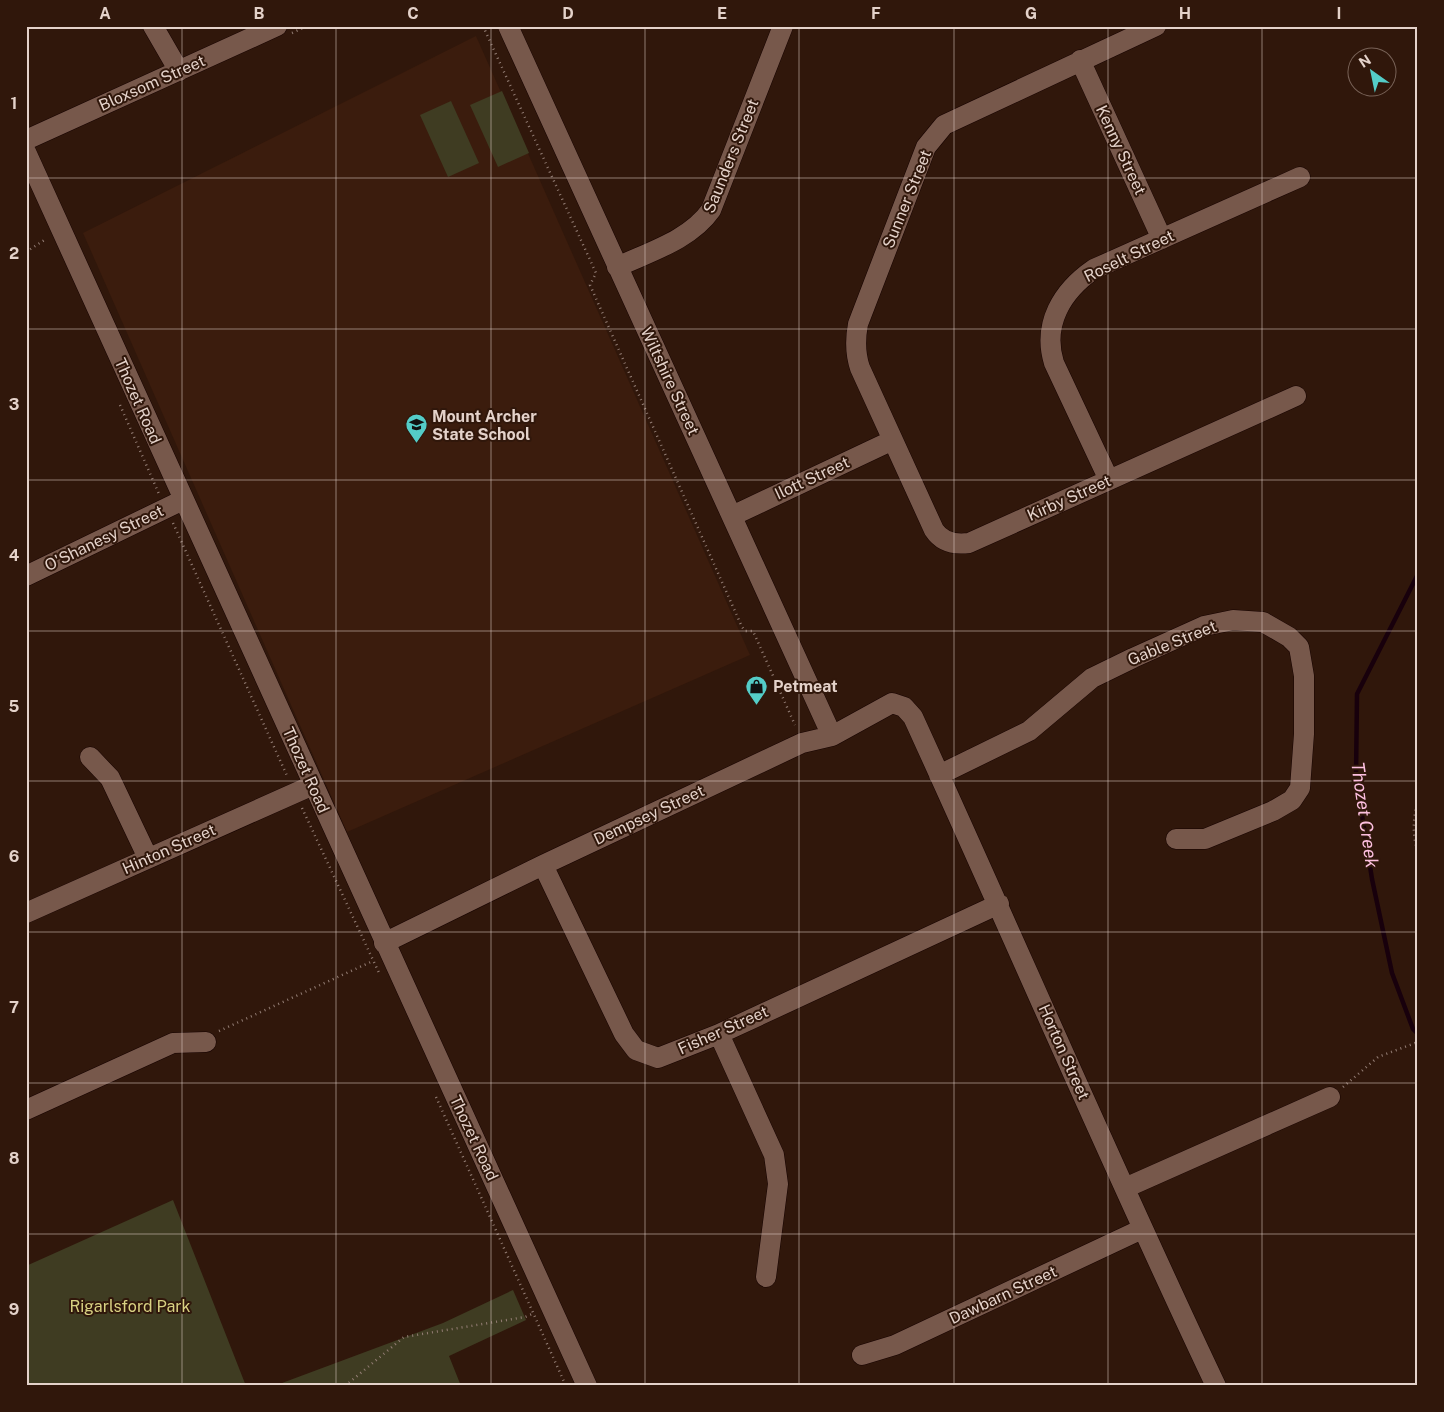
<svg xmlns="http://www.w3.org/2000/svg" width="1444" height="1412" font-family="'Public Sans',sans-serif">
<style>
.built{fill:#3b1c0d}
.green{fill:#3f3c22}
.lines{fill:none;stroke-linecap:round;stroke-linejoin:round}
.stream{stroke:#18000c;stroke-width:4.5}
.minor-casing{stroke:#170300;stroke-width:21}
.path{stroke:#937d74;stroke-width:2.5;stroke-dasharray:1 4;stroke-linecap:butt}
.minor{stroke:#77584b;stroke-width:20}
.grid{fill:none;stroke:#e4d2ca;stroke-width:1;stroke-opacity:0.55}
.labels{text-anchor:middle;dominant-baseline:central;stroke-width:4;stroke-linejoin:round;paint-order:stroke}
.street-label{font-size:16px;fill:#e4d2ca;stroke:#30170b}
.poi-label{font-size:16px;font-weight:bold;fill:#e4d2ca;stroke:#30170b;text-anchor:start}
.park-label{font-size:16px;fill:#d9d283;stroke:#30170b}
.water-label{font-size:18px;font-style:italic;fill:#fcbfdf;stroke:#30170b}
.neatline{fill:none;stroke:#e4d2ca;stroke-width:2}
.grid-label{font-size:16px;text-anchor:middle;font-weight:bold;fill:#e4d2ca}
</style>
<rect width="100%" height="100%" fill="#30170b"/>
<!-- built -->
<path class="built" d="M476,36L750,655L347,832L83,233Z"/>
<!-- green -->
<path class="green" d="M502,91L529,153L498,167L470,105Z
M451,101L479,163L448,177L420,115Z
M173,1200L246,1386H26V1266Z
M513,1290L526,1320L449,1356L461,1386H274L443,1323Z"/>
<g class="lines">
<!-- stream -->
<path class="stream" d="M1418,574L1357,694L1356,777L1372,879L1392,973L1413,1029L1418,1034"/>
<defs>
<path id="minor" d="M153,26L179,71
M508,26L832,736
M1156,26L944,125L926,147L858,324C855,340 855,353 860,368L934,530C942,542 955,545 969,543L1296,396
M1080,60L1162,239
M26,140L277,26
M26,152L587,1386
M617,267C649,252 690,240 711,210L783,26
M1109,480L1054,363C1042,324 1062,291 1094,269L1300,177
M732,516L893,440
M26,576L183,500
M90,757L110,778L148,858
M939,775L1029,731L1092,678L1133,658L1204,626L1233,620L1263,622L1289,637L1299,647L1304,676V734L1300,788L1292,800L1273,811L1205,839H1176
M543,865L624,1034L636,1050L658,1058L719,1034L999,904
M26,913L313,785
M384,943L543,865L802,743L832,736L892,703L904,707L913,717C1015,940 1111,1165 1216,1386
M719,1034L774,1155L778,1184L766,1277
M26,1110L173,1043L206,1042
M1125,1188L1330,1097
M862,1355L895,1345L1142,1229"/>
</defs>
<!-- minor casing -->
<use href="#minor" class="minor-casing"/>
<!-- path -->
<path class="path" d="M483,26L596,273L590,285L742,627L745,631H753L795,725
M292,33L307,26
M26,252L46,239
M120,405L159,494
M173,523L288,778
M1418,800C1413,817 1412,836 1418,852
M302,808L380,975
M219,1031L373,961
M1343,1087L1378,1057L1418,1042
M436,1097L566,1386
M345,1386L404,1337L525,1317L532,1314"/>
<!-- minor -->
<use href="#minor" class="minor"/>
</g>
<!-- grid -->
<path class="grid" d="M182,26V1386M336,26V1386M491,26V1386M645,26V1386M799,26V1386M954,26V1386M1108,26V1386M1262,26V1386M26,178H1418M26,329H1418M26,480H1418M26,631H1418M26,781H1418M26,932H1418M26,1083H1418M26,1234H1418"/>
<!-- icons -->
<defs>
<symbol id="school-pin" viewBox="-11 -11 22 30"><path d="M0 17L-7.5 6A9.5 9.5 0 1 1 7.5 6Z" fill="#54cdc8" stroke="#30170b"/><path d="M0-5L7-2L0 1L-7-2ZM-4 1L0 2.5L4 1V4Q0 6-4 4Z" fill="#111"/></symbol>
<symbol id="shop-pin" viewBox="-11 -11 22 30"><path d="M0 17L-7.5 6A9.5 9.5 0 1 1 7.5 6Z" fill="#54cdc8" stroke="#30170b"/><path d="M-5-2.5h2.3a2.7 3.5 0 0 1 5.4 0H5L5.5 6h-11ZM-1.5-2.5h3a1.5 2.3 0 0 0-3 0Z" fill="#111"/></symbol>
</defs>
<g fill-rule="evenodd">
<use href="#school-pin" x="404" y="412" width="25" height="34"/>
<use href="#shop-pin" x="744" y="674" width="25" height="34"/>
</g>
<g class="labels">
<!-- street labels -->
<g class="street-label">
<text transform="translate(152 83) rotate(-24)">Bloxsom Street</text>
<text transform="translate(1121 150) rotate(65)">Kenny Street</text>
<text transform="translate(731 156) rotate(-68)">Saunders Street</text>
<text transform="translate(907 199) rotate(-68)">Sunner Street</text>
<text transform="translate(1129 256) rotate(-26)">Roselt Street</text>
<text transform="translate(670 381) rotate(65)">Wiltshire Street</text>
<text transform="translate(138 401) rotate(66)">Thozet Road</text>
<text transform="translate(812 478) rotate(-25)">Ilott Street</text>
<text transform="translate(1069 498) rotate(-24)">Kirby Street</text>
<text transform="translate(104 538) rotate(-26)">O'Shanesy Street</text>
<text transform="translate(1172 643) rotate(-22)">Gable Street</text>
<text transform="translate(306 770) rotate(66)">Thozet Road</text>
<text transform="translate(649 815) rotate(-25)">Dempsey Street</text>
<text transform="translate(169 849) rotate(-24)">Hinton Street</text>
<text transform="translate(723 1030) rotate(-24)">Fisher Street</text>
<text transform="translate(1064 1052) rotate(66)">Horton Street</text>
<text transform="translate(474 1138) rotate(65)">Thozet Road</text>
<text transform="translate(1003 1295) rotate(-25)">Dawbarn Street</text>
</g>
<!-- poi labels -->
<g class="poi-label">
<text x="432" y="416">Mount Archer<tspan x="432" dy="18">State School</tspan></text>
<text x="773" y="686">Petmeat</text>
</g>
<!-- park labels -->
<g class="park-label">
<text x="130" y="1306">Rigarlsford Park</text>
</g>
<!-- water labels -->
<g class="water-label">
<text transform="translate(1365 815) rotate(82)">Thozet Creek</text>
</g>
</g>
<!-- border -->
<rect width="1444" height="1412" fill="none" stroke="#30170b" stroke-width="55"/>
<!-- north arrow -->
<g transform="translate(1372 72) rotate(327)"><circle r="24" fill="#30170b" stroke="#786257"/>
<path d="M0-4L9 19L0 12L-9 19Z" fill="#54cdc8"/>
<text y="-8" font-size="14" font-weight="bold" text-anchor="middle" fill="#e4d2ca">N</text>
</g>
<rect x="28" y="28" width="1388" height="1356" class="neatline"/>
<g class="grid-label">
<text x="105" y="19">A</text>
<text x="259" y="19">B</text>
<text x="413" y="19">C</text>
<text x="568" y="19">D</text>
<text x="722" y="19">E</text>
<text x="876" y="19">F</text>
<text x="1031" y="19">G</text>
<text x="1185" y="19">H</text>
<text x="1339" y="19">I</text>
<text x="14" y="109">1</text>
<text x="14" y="259">2</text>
<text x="14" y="410">3</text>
<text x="14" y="561">4</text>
<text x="14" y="712">5</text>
<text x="14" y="862">6</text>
<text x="14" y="1013">7</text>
<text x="14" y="1164">8</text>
<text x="14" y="1315">9</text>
</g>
</svg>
